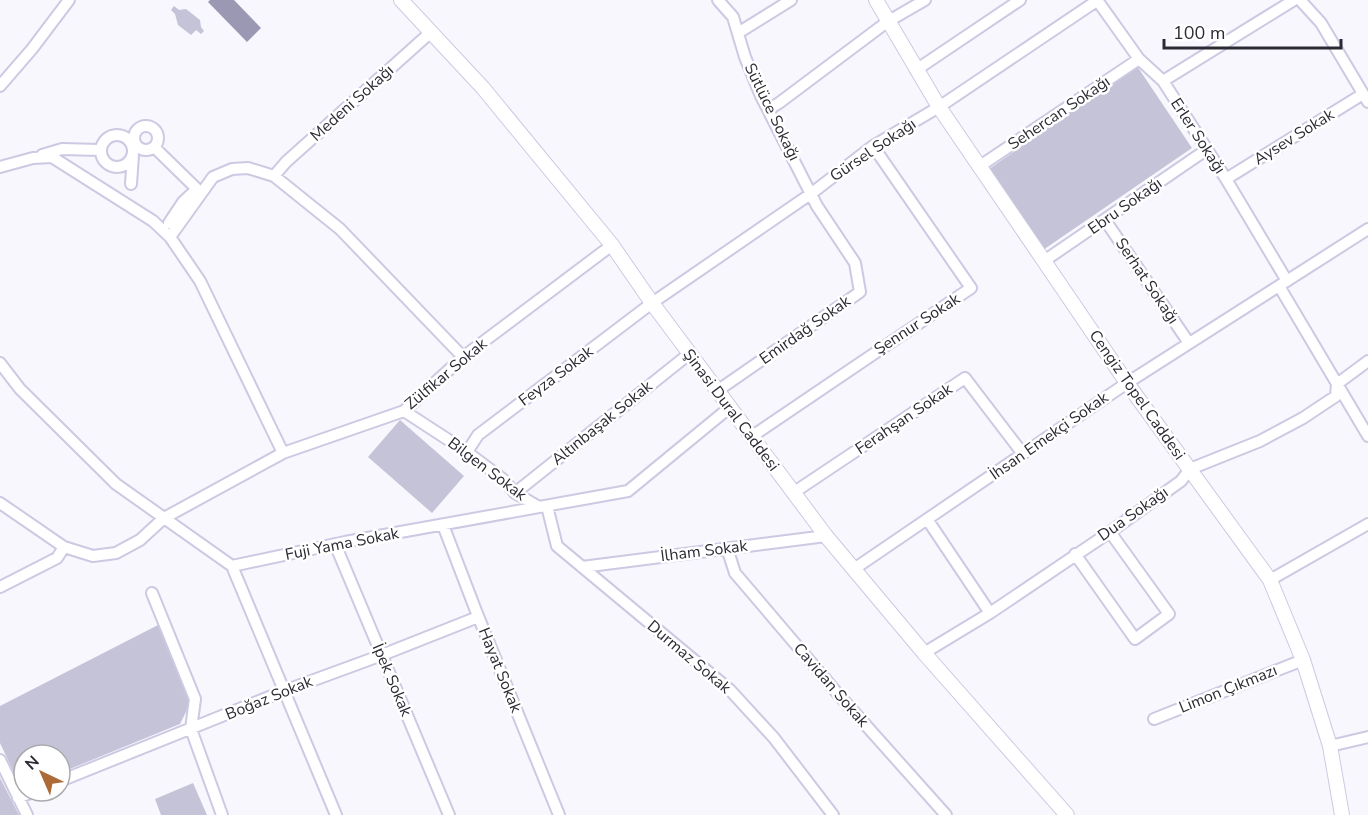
<svg xmlns="http://www.w3.org/2000/svg" width="1368" height="815" font-family="'Nunito Sans',sans-serif">
<style>
.green{fill:#c5c3d7}
.water{fill:#9b98b4}
.lines{fill:none;stroke-linecap:round;stroke-linejoin:round}
.street-casing{stroke:#ccc9e3;stroke-width:14}
.secondary-casing{stroke:#ccc9e3;stroke-width:16}
.street{stroke:#fff;stroke-width:10}
.secondary{stroke:#fff;stroke-width:14}
.labels{text-anchor:middle;dominant-baseline:central;stroke-width:5;stroke-linejoin:round;paint-order:stroke}
.street-label{font-size:16px;fill:#2c2b34;stroke:#fff}
</style>
<rect width="100%" height="100%" fill="#f8f7fd"/>
<!-- green -->
<path class="green" d="M174,6L179,10L186,9L200,20L201,27L204,31L201,34L196,30L191,35L178,25L175,14L171,10Z
M1137,66L1192,148L1043,250L989,169Z
M400,420L464,476L432,513L368,457Z
M160,624L192,700L180,724L60,773V755H24V787L21,788L0,743V706Z
M0,778L19,815H0Z
M193,783L207,815H161L155,799Z"/>
<!-- water -->
<path class="water" d="M210,0H234L261,28L247,42L208,2Z"/>
<g class="lines">
<defs>
<path id="street" d="M1097,0L1139,59L1163,81L1226,179L1287,281
M1300,0L1321,23L1368,102
M738,33L791,0
M916,70L1020,0
M1163,81L1294,0
M0,86L32,49L69,0
M769,109L779,103L887,22L925,0
M134 138a12 12 0 1 1 24 0a12 12 0 1 1-24 0Z
M101 151a16 16 0 1 1 32 0a16 16 0 1 1-32 0Z
M154,147L197,189
M42,155L62,149L100,150
M980,166L1139,59
M0,167L33,158L52,157L153,221L170,237L200,281L283,453
M274,176L286,162L431,32
M1226,179L1363,94
M131,184L133,155
M1105,220L1189,343
M169,223L183,202L197,189L199,191
M170,237L213,177L232,169L248,168L274,176L340,229L463,357
M1044,261L1206,150
M1279,286L1368,436
M0,363L20,389L116,484L232,566L345,542L628,491L729,408
M717,391L860,292L855,263L817,206L761,96L745,57L733,17L718,0
M404,411L467,452L504,480L515,493L539,507
M751,437L971,288L873,146
M467,452L478,435L652,303L812,193L873,146L939,107L1098,0
M515,493L689,354
M793,493L965,378L1023,454
M0,503L64,547L93,556L116,553L140,540L164,518L283,453L404,411L463,357L612,245
M547,506L557,546L730,690L774,738L833,815
M927,519L990,613
M443,525L476,611L559,815
M335,544L449,815
M727,548L735,573L838,694L946,815
M1075,554L1135,639L1169,614L1110,532
M232,566L336,815
M582,567L826,536
M854,569L1127,383L1368,229
M1270,580L1368,524
M0,587L57,558L64,547
M152,593L195,699L191,729L222,815
M924,653L990,613L1110,532L1181,481L1190,469L1260,441L1303,418L1336,396L1337,384L1368,361
M1154,719L1303,660
M1330,746L1368,737
M0,760L27,815
M60,781L284,691L382,655L478,617
M18,798L35,791"/>
<path id="secondary" d="M401,0L483,88L612,245L652,303L826,536L924,653L1067,815
M876,0L939,107L1044,261L1127,383L1270,580L1303,660L1330,746L1342,815"/>
</defs>
<!-- street casing -->
<use href="#street" class="street-casing"/>
<!-- secondary casing -->
<use href="#secondary" class="secondary-casing"/>
<!-- street -->
<use href="#street" class="street"/>
<!-- secondary -->
<use href="#secondary" class="secondary"/>
</g>
<g class="labels">
<!-- street labels -->
<g class="street-label">
<text transform="translate(352 103) rotate(-42)">Medeni Sokağı</text>
<text transform="translate(772 112) rotate(64)">Sütlüce Sokağı</text>
<text transform="translate(1059 113) rotate(-34)">Sehercan Sokağı</text>
<text transform="translate(1198 136) rotate(57)">Erler Sokağı</text>
<text transform="translate(1294 137) rotate(-32)">Aysev Sokak</text>
<text transform="translate(873 150) rotate(-34)">Gürsel Sokağı</text>
<text transform="translate(1125 206) rotate(-35)">Ebru Sokağı</text>
<text transform="translate(1147 281) rotate(56)">Serhat Sokağı</text>
<text transform="translate(917 324) rotate(-33)">Şennur Sokak</text>
<text transform="translate(805 330) rotate(-35)">Emirdağ Sokak</text>
<text transform="translate(446 374) rotate(-40)">Zülfikar Sokak</text>
<text transform="translate(556 376) rotate(-37)">Feyza Sokak</text>
<text transform="translate(1137 395) rotate(55)">Cengiz Topel Caddesi</text>
<text transform="translate(731 410) rotate(53)">Şinasi Dural Caddesi</text>
<text transform="translate(904 419) rotate(-34)">Ferahşan Sokak</text>
<text transform="translate(602 423) rotate(-39)">Altınbaşak Sokak</text>
<text transform="translate(1049 436) rotate(-35)">İhsan Emekçi Sokak</text>
<text transform="translate(487 469) rotate(37)">Bilgen Sokak</text>
<text transform="translate(1133 514) rotate(-35)">Dua Sokağı</text>
<text transform="translate(342 544) rotate(-11)">Fuji Yama Sokak</text>
<text transform="translate(704 551) rotate(-7)">İlham Sokak</text>
<text transform="translate(689 657) rotate(40)">Durmaz Sokak</text>
<text transform="translate(500 670) rotate(68)">Hayat Sokak</text>
<text transform="translate(392 680) rotate(67)">İpek Sokak</text>
<text transform="translate(831 685) rotate(49)">Cavidan Sokak</text>
<text transform="translate(1228 689) rotate(-22)">Limon Çıkmazı</text>
<text transform="translate(269 698) rotate(-22)">Boğaz Sokak</text>
</g>
</g>
<!-- north arrow -->
<g transform="translate(42 773) rotate(316)"><circle r="28" fill="#ffffff" stroke="#abaaae" stroke-width="1.5"/>
<path d="M0-4.5L10 22L0 15L-10 22Z" fill="#ac6a36"/>
<text y="-9" font-size="16" font-weight="bold" text-anchor="middle" fill="#2c2b34">N</text>
</g>
<!-- scale -->
<path d="M1164 39v9h177v-9" fill="none" stroke="#2c2b34" stroke-width="3"/>
<text x="1173" y="39" font-size="18" fill="#2c2b34" stroke="#ffffff" stroke-width="4.5" paint-order="stroke">100 m</text>
</svg>
